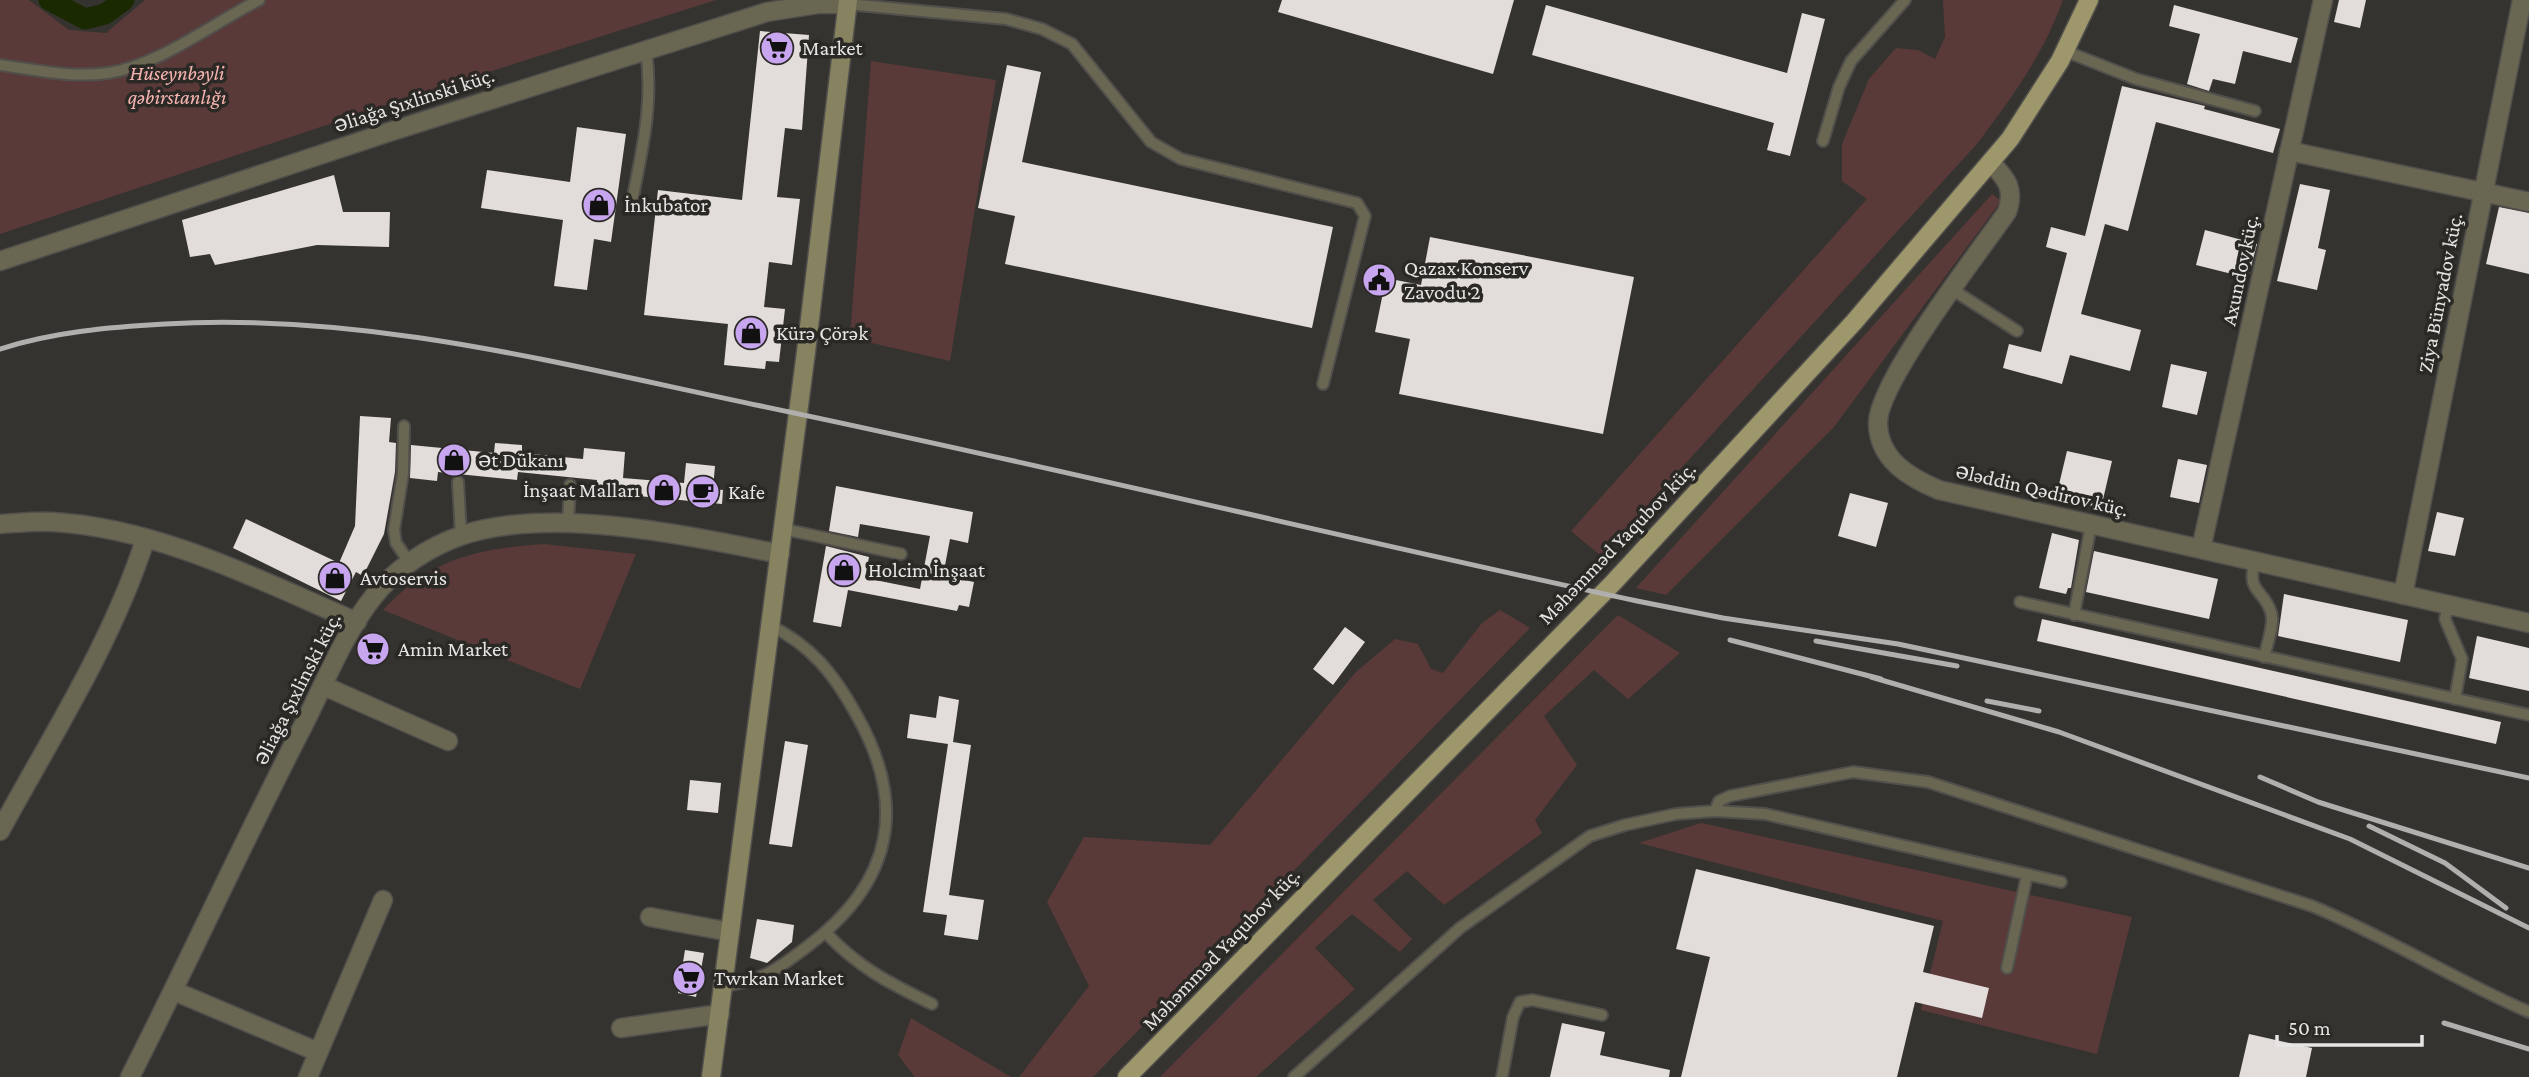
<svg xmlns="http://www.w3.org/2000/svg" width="2529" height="1077" font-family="'Crimson Pro',serif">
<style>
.green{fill:#5a3a39}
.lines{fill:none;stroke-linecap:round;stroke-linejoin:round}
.canal{stroke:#1b2900;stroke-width:21}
.building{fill:#e2dcda}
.service-casing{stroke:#514f4c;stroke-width:14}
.minor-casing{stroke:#514f4c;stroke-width:21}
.tertiary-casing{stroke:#514f4c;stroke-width:21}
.secondary-casing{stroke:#514f4c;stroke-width:21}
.primary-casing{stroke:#514f4c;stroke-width:21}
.service{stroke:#696651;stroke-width:10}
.minor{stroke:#696651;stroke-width:18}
.tertiary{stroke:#696651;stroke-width:18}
.secondary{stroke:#878260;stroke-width:18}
.primary{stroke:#9e976c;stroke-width:18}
.rail{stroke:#b1afad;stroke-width:5}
.labels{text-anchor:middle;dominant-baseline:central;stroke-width:7;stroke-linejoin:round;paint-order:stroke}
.poi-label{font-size:21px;fill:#e7e5e3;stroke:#2b2925;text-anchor:start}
.park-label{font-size:21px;font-style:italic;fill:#f8b4b0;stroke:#2b2925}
.street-label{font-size:21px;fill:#e7e5e3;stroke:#2b2925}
</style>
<rect width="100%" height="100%" fill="#35332f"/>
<!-- green -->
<path class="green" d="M0,0H29L69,30L106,33L145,0H716L425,92L0,234Z
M1943,0H2063C2043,55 2011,99 1976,145L1601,556L1571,531L1867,199L1842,181V144L1869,79L1896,48L1918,50L1935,59L1945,37Z
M871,61L996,80L950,361L850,338Z
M1992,194L2001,201L1834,427L1666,595L1636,588Z
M544,544L636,554L580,689L383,610C431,559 475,549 544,544Z
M1500,610L1530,628L1093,1077H1019L1089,986L1047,902L1084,837L1210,845L1356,672L1395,639L1418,644L1431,669L1443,673L1482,623Z
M1618,615L1680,653L1628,699L1594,670L1544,716L1577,765L1535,820L1542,833L1444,905L1407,871L1373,900L1412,939L1400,952L1352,914L1315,948L1355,989L1256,1077H1160Z
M1701,823L2132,917L2097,1054L1921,1010L1943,921L1639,843Z
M911,1018L1011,1077H915L898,1055Z"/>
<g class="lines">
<!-- canal -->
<path class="canal" d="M49,0L85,19L105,14L124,0"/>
</g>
<!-- building -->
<path class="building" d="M1282,0H1514L1493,74L1278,12Z
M2339,0H2366L2360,28L2334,22Z
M1546,5L1787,73L1802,13L1825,19L1790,156L1767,150L1774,123L1532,55Z
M2174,5L2298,38L2291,63L2243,51L2235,84L2213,79L2209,91L2187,84L2200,34L2169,26Z
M760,31L809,35L802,130L785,128L777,197L800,199L792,265L769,262L764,307L785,309L779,362L766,361L765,369L724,365L728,324L644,315L658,190L742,200Z
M1007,65L1041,72L1022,162L1333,227L1312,328L1005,264L1015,216L978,208Z
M2122,86L2205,106L2204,109L2280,129L2273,153L2156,122L2128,231L2105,224L2081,314L2141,330L2130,371L2070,355L2062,384L2003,368L2009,344L2041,352L2067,253L2046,247L2051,227L2085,236Z
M577,127L626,134L611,242L594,239L587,290L554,286L563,220L481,208L487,170L570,182Z
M334,175L343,212H390L389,247L317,245L215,265L210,254L190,257L182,220Z
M2300,184L2330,190L2318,248L2326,250L2317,290L2277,281Z
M2499,207L2529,213V274L2486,264Z
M2205,230L2257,244L2248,278L2196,265Z
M1430,237L1634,277L1603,434L1399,394L1410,339L1375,332L1386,278L1421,285Z
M2171,364L2207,372L2197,415L2162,407Z
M360,416L391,418L389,442L396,443L395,472L384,534L363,576L356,572L341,601L233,548L246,519L339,563L355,526Z
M495,443L522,445V453L583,459L584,448L625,452L623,478L684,483L686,463L715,466L713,489L723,490L722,504L596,492L597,480L518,472L517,480L438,472L437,481L410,478L411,445L494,453Z
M2067,451L2112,461L2101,508L2056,497Z
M2178,459L2207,465L2199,503L2170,497Z
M836,486L973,512L968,543L950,539L943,576L974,582L969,607L959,605L957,611L848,590L841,627L813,622L826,546L869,557L865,578L920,589L930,536L860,524L858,537L829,531Z
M1850,493L1888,503L1876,547L1838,536Z
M2437,512L2464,518L2455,556L2428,551Z
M2052,533L2079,540L2071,588H2068L2066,594L2039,588Z
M2094,551L2218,579L2209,619L2086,592Z
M2284,594L2408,620L2400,662L2278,636Z
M2042,619L2501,722L2496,744L2037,641Z
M1345,627L1365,642L1333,685L1313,669Z
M2477,636L2529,648V691L2469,678Z
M939,696L959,700L953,742L971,745L949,895L984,900L978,940L944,935L947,915L923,912L948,744L907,738L910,714L936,718Z
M785,741L808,745L792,847L769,844Z
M690,780L721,783L718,813L687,810Z
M1696,869L1934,926L1923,972L1989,988L1982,1018L1915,1002L1897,1077H1681L1710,957L1676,949Z
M757,919L794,925L792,942L767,963L750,958Z
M685,950L704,953L696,997L678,993Z
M1562,1023L1605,1032L1600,1055L1670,1070L1669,1077H1550Z
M2249,1034L2312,1048L2306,1077H2239Z"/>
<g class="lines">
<defs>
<path id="service" d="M847,4L1006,19L1042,29L1072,44L1151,142L1181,159L1357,203L1365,216L1323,384
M2065,51L2136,79L2255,111
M0,65C35,70 72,78 108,73C158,66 213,23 259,0
M1823,141L1839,87L1851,61L1905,0
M631,207C641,154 654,105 646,51
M1953,290L2017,331
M404,426L403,473L394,530L396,543L410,563
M458,482L461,536
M568,525L570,485
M783,529L901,554
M2255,561C2246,593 2263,588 2271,612C2275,624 2267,644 2264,657
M2020,602L2529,715
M2448,605L2445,619L2462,659L2455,699
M2074,615L2091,525
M1715,811L1719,801L1730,796L1853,772L1928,782L2312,906C2387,937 2455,980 2529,1012
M826,933C859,968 889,983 932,1004
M2007,968L2027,875
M724,986C762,981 778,969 808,946C893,882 908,805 856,714C834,674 811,645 769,625
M1294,1077L1460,928L1590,836L1625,825L1676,814L1715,811L1765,814L2061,882
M1502,1077L1513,1017L1520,1002L1532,1000L1602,1015"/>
<path id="minor" d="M2289,151L2529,202
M1991,163C2007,179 2015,189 2007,212C1980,251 1876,384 1878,424C1879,460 1910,478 1939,490L2529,623
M0,524C18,523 36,521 53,522C159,528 261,581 357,622
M2201,549L2323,0
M2403,595L2522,0
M324,686L448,741
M0,831C51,737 112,643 145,540
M650,917L730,932
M174,991L318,1052
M621,1028L720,1014
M308,1077L383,900"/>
<path id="tertiary" d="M0,261L386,133L767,12L818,4H847
M130,1077C189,961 243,842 303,726C325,683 344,633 374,596C395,569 429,547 460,536C548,505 690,536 780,554"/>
<path id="secondary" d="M711,1077L806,352L848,0"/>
<path id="primary" d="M1127,1077L1612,584L1854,322L2010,139L2060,61L2089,0"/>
</defs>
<!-- service casing -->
<use href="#service" class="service-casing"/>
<!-- minor casing -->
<use href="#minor" class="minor-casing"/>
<!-- tertiary casing -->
<use href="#tertiary" class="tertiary-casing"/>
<!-- secondary casing -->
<use href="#secondary" class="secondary-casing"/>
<!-- primary casing -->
<use href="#primary" class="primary-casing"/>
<!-- service -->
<use href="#service" class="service"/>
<!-- minor -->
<use href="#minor" class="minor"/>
<!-- tertiary -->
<use href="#tertiary" class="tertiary"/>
<!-- secondary -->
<use href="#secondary" class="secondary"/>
<!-- primary -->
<use href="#primary" class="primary"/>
<!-- rail -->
<path class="rail" d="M0,349C53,332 110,327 165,324C369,312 564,365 761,406C1054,467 1344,538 1637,601L1723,618L1898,644L2529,778
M1730,640L1881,679
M1816,641L1957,666
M1871,677L2059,732L2350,839L2529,928
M1987,701L2039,711
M2260,777L2318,802L2529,868
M2369,826L2445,863L2506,908
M2444,1023L2529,1049"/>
</g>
<!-- icons -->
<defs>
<symbol id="supermarket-disc" viewBox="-11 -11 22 22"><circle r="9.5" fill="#c8a6ef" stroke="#2b2925"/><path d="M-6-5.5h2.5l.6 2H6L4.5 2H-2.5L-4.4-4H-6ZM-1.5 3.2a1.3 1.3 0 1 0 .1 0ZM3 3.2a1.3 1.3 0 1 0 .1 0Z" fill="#111"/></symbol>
<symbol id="shop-disc" viewBox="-11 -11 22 22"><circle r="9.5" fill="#c8a6ef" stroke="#2b2925"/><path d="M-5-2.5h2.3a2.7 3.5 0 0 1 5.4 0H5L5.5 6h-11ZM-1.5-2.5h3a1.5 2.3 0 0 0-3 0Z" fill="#111"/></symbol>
<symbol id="civic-disc" viewBox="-11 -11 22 22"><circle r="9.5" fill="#c8a6ef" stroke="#2b2925"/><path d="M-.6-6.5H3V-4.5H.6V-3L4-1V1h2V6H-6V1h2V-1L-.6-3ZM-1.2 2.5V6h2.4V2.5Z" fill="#111"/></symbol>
<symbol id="cafe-disc" viewBox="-11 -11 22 22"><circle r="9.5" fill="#c8a6ef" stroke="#2b2925"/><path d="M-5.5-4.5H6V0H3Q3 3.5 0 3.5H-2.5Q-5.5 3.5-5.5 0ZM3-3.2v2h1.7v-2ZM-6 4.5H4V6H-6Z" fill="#111"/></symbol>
</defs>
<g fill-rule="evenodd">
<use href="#supermarket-disc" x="758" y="29" width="38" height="38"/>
<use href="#shop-disc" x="580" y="186" width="38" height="38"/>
<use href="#civic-disc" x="1360" y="261" width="38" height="38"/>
<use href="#shop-disc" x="732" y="314" width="38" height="38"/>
<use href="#shop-disc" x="435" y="441" width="38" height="38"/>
<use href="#shop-disc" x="645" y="471" width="38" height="38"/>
<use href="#cafe-disc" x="684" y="473" width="38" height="38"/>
<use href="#shop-disc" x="825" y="551" width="38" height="38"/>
<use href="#shop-disc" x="316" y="559" width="38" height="38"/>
<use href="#supermarket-disc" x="354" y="630" width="38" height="38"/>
<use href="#supermarket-disc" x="670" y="959" width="38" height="38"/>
</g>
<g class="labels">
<!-- poi labels -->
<g class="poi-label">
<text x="802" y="48">Market</text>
<text x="624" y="205">İnkubator</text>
<text x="1404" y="268">Qazax Konserv<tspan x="1404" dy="24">Zavodu 2</tspan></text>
<text x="776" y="333">Kürə Çörək</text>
<text x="478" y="460">Ət Dükanı</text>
<text x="640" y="490" text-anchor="end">İnşaat Malları</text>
<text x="728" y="492">Kafe</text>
<text x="868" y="570">Holcim İnşaat</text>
<text x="360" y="578">Avtoservis</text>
<text x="398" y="649">Amin Market</text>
<text x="714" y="978">Twrkan Market</text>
</g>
<!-- park labels -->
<g class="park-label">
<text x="177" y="73">Hüseynbəyli<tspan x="177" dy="24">qəbirstanlığı</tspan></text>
</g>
<!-- street labels -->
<g class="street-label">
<text transform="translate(414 100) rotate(-18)">Əliağa Şıxlinski küç.</text>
<text transform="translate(2240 270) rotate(-78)">Axundov küç.</text>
<text transform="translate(2440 293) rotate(-79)">Ziya Bünyadov küç.</text>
<text transform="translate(2042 490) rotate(13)">Ələddin Qədirov küç.</text>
<text transform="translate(1617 543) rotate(-46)">Məhəmməd Yaqubov küç.</text>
<text transform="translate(297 689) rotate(-63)">Əliağa Şıxlinski küç.</text>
<text transform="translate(1221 949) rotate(-46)">Məhəmməd Yaqubov küç.</text>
</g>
</g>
<!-- scale -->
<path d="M2277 1035v10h145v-10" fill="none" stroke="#e7e5e3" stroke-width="3.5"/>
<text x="2288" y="1035" font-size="21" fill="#e7e5e3" stroke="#2b2925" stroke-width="5" paint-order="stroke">50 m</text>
</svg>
